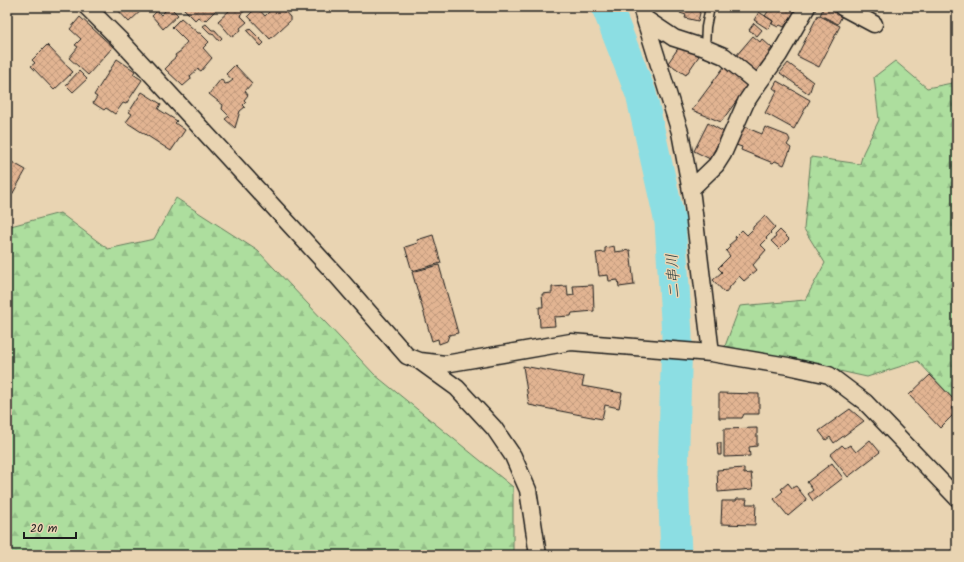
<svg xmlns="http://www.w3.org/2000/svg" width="964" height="562" font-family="Kalam,'Klee One',sans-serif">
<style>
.forest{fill:url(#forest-firs);stroke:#647d5d}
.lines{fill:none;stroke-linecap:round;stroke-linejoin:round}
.river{stroke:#8cdee3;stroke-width:31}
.building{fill:url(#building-cross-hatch);stroke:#1c1c1c}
.lane-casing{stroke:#1c1c1c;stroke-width:11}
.street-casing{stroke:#1c1c1c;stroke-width:19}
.lane{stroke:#e9d4b2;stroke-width:8}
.street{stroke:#e9d4b2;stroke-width:16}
.labels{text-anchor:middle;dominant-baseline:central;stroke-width:3;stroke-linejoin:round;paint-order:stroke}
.water-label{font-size:15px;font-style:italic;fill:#324344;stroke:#e9d4b2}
</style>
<defs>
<pattern id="forest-firs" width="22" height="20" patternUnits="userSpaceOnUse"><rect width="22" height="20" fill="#adde9e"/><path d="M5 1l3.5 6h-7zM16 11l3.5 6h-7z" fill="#94be88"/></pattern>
<pattern id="building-cross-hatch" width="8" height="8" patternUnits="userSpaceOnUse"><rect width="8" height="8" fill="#e2b492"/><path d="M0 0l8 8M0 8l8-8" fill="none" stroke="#c19a7d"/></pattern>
</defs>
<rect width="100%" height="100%" fill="#e9d4b2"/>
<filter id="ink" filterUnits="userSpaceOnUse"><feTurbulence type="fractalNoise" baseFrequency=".025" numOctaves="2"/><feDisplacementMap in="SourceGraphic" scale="8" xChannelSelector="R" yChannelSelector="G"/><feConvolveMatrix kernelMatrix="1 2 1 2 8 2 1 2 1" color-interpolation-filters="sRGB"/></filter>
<g filter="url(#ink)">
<!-- forest -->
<path class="forest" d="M895,61L927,88L957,82V403L918,361L867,377L725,346L740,306L805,300L825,263L804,229L811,157L860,164L863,153L879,120L874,77Z
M176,198L258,251L375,375L513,487V555H7V227L60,213L108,249L154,239Z"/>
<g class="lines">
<!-- river -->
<path class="river" d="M607,7L641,94L670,222L677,335L673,476L676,555"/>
</g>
<!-- building -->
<path class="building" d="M115,7H145L129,22Z
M169,7H170L178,15L163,29L152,16L157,11L161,15Z
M182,7H219L206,20L205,19L203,21L198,17L195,20Z
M230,7L248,8L240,15L247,22L240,28L241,30L232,37L218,21L230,10L228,8Z
M257,7L265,16L274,7H281L290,17V21L270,39L248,16Z
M681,7H700L698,10L700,13L698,21L685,18L686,15L680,13Z
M771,7H798L784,27L780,25L778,27L772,24L773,21L765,16Z
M824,7H835L844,11L838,24L820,15Z
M759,12L773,21L768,29L754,20Z
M818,15L840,26L819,67L797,56Z
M80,17L113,47L88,75L69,58L78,47L75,45L81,39L70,29Z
M181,18L198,33H200L209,42L203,48L212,58L201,71L198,69L190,76L191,79L183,86L165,69L170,64V62L176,57L175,55L182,50V48L187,42L172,27Z
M754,23L762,30L757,36L749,30Z
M206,24L212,30H215L222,38L219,41L212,33H210L203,26Z
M250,29L264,43L261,46L247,31Z
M753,36L760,42L762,39L772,48L768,53L771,56L755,75L735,57Z
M681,44L699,56L686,75L668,63Z
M47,45L73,72L54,90L31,66L35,63L32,60Z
M117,59L135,71L133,74L142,80L126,104L123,103L115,114L106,108L104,110L93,103L97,97L94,95Z
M788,63L813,82L809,94L780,73Z
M235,65L252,83L245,91L248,95L244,100L246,102L243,105L245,107L240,111L235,128L225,119L229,116L222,109L223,105L209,94L221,79L225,84L229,83L233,80L226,74Z
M724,67L748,85L721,122L692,110Z
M79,71L87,79L73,92L66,85Z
M777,81L810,100L794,129L765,113L777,91L773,88Z
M142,92L161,104L158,109L177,121L175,123L185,130L171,151L126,122L132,114L129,112Z
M708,123L724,132L710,159L694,151Z
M740,125L762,134L765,127L788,136L790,140L787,145L791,148L784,165L775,161L773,163L741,150L742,147L733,144Z
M10,161L26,170L9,200L7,198V166Z
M765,216L775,227L770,232L771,233L766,238L767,239L761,245L766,250L753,265L757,270L744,281L739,276L725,293L713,280L722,272L718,268L730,256L726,251L730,247L729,245L736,239L735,237L742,230L747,235L753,229V227Z
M780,230L789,239L779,249L771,241L776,237L775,235Z
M433,235L441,263L412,271L405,247L418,243L417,240Z
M614,246L615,252L630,250L634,285L619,287L618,280L609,281L608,275L599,276L596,253L605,252V248Z
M439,265L458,333L449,335L447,341L439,344L438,339L432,341L412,272Z
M593,285L594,311L572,313L571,316L554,317L555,326L540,327L539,307H543L542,294L552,293V287L567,286L568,296L574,295L573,286Z
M523,366L584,377L582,386L622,393L619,408L605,405L602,419L529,405Z
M930,375L957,403L951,408L955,413L940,428L909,395Z
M719,393L759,394V414H744L742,418H719Z
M850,409L864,421L834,443L830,437L826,440L819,431Z
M757,428V446L749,447L750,456L724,457V429Z
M870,440L880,452L848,477L830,455L842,445L845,448L850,445L856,452Z
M717,443H721V455H718Z
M832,463L843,478L813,501L808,494L813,490L807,482Z
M744,468V474L751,473L753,489L718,492L717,470Z
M788,483L792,488L796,486L807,500L788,516L774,499L783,491L781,489Z
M737,499H747L746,504H756L755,525L721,524L722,501H736Z"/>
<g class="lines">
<defs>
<path id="lane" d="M705,48L706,27L710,7"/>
<path id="street" d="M87,7L120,40L337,276L407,356L420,361L445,364L571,342L711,353L788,366L829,375L865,402L957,498
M641,7L680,132L692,197L711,353
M842,7L874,24
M644,18L674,38L705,48L724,56L758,84L779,55L807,7
M691,189L716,165L723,154L746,102L758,84
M421,362L457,388L494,428L513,456L528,490L538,555"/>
</defs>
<!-- lane casing -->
<use href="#lane" class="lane-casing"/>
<!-- street casing -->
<use href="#street" class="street-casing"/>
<!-- lane -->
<use href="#lane" class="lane"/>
<!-- street -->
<use href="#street" class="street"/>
</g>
</g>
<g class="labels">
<!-- water labels -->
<g class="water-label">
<text transform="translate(674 276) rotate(-94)">二串川</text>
</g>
</g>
<!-- margin -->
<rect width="964" height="562" fill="none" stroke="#e9d4b2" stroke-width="24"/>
<rect x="12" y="12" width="940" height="538" fill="none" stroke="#1c1c1c" stroke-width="1.5" filter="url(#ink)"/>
<!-- scale -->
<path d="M24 532v6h52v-6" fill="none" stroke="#1c1c1c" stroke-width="2"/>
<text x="30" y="532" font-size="12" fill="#1c1c1c" stroke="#e9d4b2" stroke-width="3" paint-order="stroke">20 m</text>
</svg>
